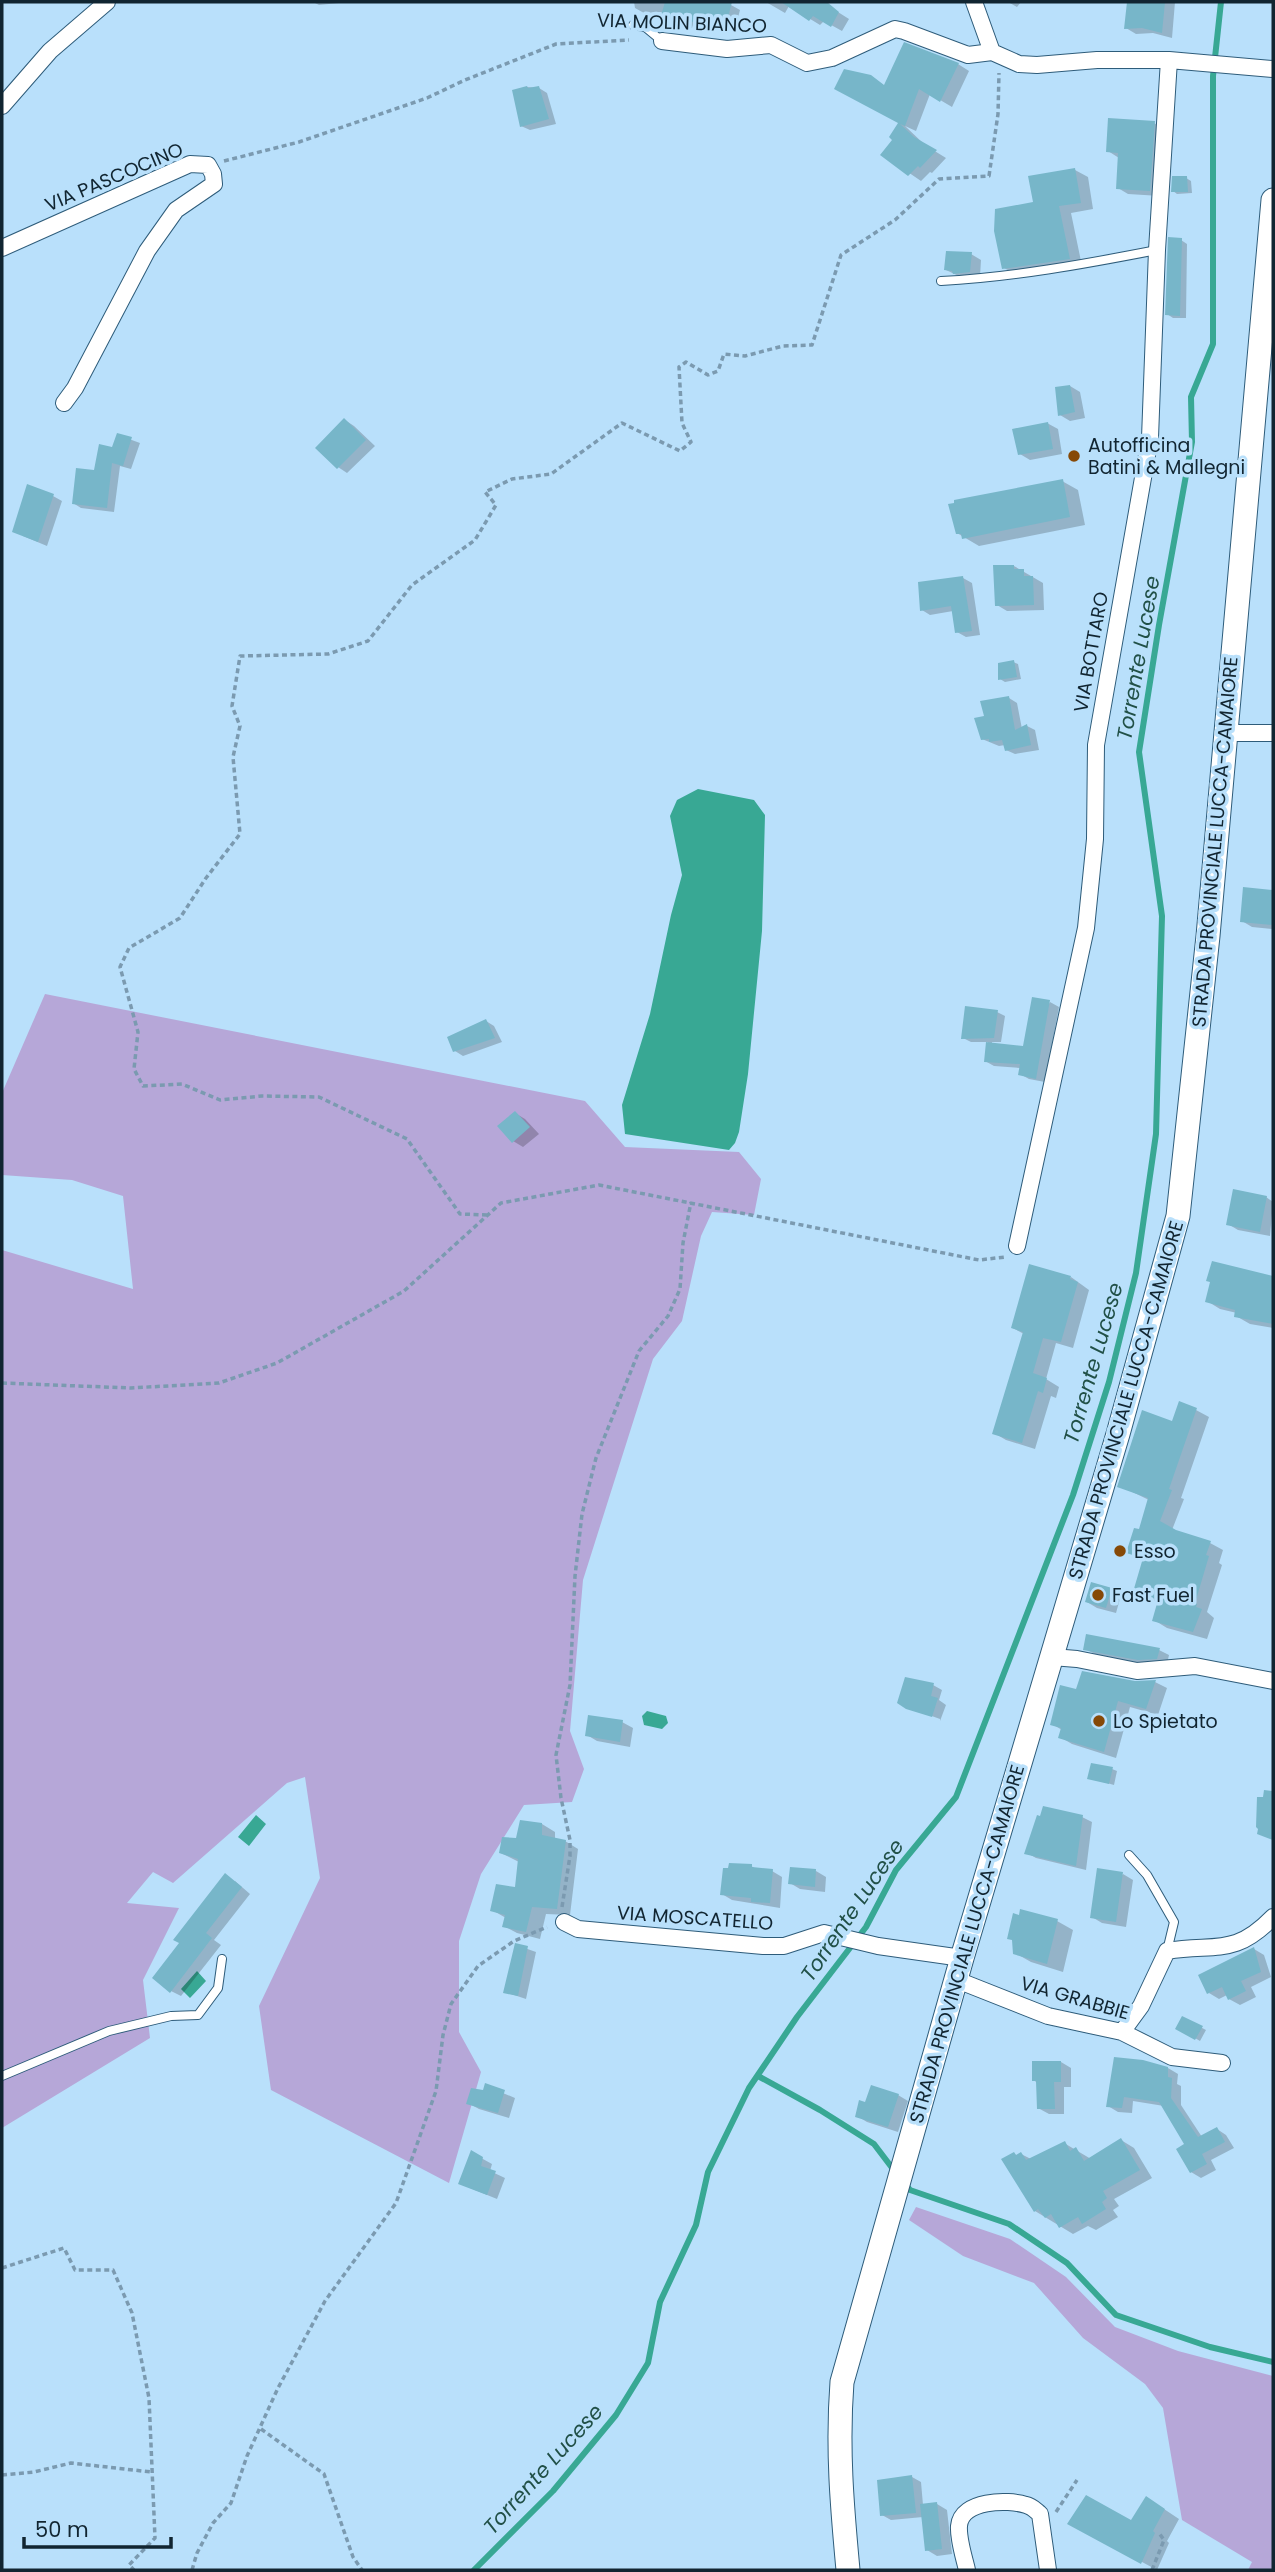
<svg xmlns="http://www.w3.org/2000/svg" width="1275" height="2572" font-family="Poppins,sans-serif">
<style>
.green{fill:#b6a7d8}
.water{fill:#38a894}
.shadow{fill:#0003}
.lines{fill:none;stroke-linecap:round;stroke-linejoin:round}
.stream{stroke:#38a894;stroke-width:6}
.building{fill:#77b6c9}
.lane-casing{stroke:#2e5c7a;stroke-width:10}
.street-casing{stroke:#2e5c7a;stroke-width:18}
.secondary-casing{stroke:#2e5c7a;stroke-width:25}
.path{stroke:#7b9ab0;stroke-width:3.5;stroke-dasharray:5 3.5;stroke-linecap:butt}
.lane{stroke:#fff;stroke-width:8}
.street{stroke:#fff;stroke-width:16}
.secondary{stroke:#fff;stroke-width:23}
.poi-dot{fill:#864907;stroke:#b9e0fb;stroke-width:2.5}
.labels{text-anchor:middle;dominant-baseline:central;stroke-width:7;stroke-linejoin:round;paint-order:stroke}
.street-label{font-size:19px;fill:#112531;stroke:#b9e0fb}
.poi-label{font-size:19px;fill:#112531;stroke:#b9e0fb;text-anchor:start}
.water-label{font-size:21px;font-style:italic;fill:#215047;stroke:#b9e0fb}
</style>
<rect width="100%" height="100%" fill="#b9e0fb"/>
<!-- green -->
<path class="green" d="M45,994L585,1101L625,1147L739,1152L761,1179L754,1215L712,1212L701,1236L682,1321L653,1359L583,1580L570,1731L584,1769L572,1802L524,1805L481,1874L459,1941V2032L481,2072L449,2183L271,2090L259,2006L320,1878L305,1777L287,1783L173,1883L153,1872L127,1903L179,1908L143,1980L150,2038L2,2128V1250L133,1289L123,1196L72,1180L2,1175V1093Z
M916,2207L1010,2239L1066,2277L1115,2327L1178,2351L1273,2376V2570H1248L1252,2562L1182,2520L1163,2408L1145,2384L1083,2338L1034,2283L963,2256L909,2220Z"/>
<!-- water -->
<path class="water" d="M698,789L754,800L765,815L762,931L748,1074L739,1132L735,1143L729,1150L625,1134L622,1105L650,1014L671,915L682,875L670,816L677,800Z
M647,1711L666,1716L668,1723L662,1729L644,1725L642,1716Z
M256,1815L266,1824L249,1846L238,1837Z
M197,1971L206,1981L190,1998L181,1989Z"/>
<!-- shadow -->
<path class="shadow" d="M313,2H349L319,5Z
M634,2H712L731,5L740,10L735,29L693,25L692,28L670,23L662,19L663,13L661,12L644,13L635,8Z
M766,2H822L849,19L842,31L824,21L820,25L789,6L785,13Z
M1008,2H1021L1017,7Z
M1128,2H1175L1172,38L1153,33L1136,34L1126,28Z
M958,64L969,71L952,107L930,94L916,131L905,126L925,145L946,158L932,173L930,172L921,181L883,155L895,139L900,122L871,77L885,86Z
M527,87L539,88L547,93L556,124L530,130L521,126Z
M1154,123L1164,129L1160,196L1128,194L1118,188L1119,158L1108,151Z
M1075,170L1088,177L1093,209L1071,213L1082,266L1017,275L1004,268L1035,203Z
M1186,178L1191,181L1192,193L1177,194L1173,191Z
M1181,240L1187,244L1186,318H1173L1167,314Z
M971,254L981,260L980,277L965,279L946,270Z
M1070,386L1080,392L1085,418L1070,421L1060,415Z
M345,420L354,426L375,446L347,473L338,467Z
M1047,423L1058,429L1062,454L1030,460L1020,454Z
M118,435L140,443L131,469L120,466L114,512L81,508L73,503L113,449Z
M1062,481L1078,490L1085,525L979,546L957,533Z
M53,496L62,501L47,546L23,536Z
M1014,566L1043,583L1044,610L1007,611L997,605Z
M963,578L972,583L980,635L966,637L957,632L953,611L930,615L922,610Z
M1013,662L1018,664L1021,679L1005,682L1000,679Z
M1009,698L1017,703L1022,729L1027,726L1035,730L1039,750L1015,754L1006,750L1005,745L999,746L982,739L986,717Z
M1244,889L1273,892V929L1252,927L1242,921Z
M1050,1002L1059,1007L1045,1082L1029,1079L1020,1074L1021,1068L994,1066L985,1061L988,1042H971L963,1038L997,1012L1005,1016L1001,1042H992V1044L1024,1047Z
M486,1021L494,1026L502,1042L463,1056L455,1051Z
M515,1113L525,1119L539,1134L523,1147L513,1141Z
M1266,1197L1273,1202L1270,1236L1238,1230L1228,1224Z
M1260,1275L1273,1283L1270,1298L1273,1299V1328L1250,1324L1236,1316L1237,1313L1220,1309L1207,1301Z
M1071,1277L1089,1290L1073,1348L1056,1343L1046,1379L1059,1387L1056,1398L1051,1396L1035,1449L1006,1440L994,1433L1024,1334L1013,1328Z
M1196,1410L1209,1417L1181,1498L1184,1499L1172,1530L1210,1543L1223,1550L1219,1563L1222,1565L1207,1612L1214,1618L1207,1639L1167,1628L1154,1620L1159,1603L1135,1592L1145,1560L1128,1552L1140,1532L1149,1500L1120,1486L1174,1423Z
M1111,1589L1121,1595L1116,1613L1097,1608L1087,1602Z
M1085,1649L1159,1650L1169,1655L1167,1664L1149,1665L1095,1654Z
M1155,1682L1167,1688L1158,1715L1130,1707L1116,1758L1072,1744L1060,1737L1062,1730L1052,1724L1077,1691Z
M933,1685L942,1690L939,1700L946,1705L940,1721V1719L907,1707Z
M622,1722L633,1728L630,1747L597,1741L587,1735Z
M1112,1769L1117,1771L1114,1785L1089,1778Z
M1082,1817L1092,1822L1086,1870L1036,1858L1027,1853Z
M542,1824L555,1832V1839L565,1841L578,1849L570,1915L546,1914L540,1939L517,1933L504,1926L506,1918L492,1910L517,1889L519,1862L501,1853Z
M751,1866L758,1870L772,1871L782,1877L780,1908L732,1900L722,1894Z
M816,1871L826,1877L825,1892L800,1889L790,1883Z
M1123,1874L1133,1880L1126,1927L1102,1923L1092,1917Z
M235,1881L250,1894L214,1940L221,1945L181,1996L171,1991L182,1942Z
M1057,1921L1073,1930L1063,1972L1031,1962L1015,1953Z
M516,1945L536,1952L526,1999L505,1992Z
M1254,1949L1264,1955L1271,1977L1251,1987L1256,1997L1240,2005L1229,1999L1227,1995L1219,1999L1209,1993Z
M1183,2018L1206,2030L1200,2041L1178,2028Z
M1061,2062L1071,2068V2087H1064V2114H1049L1038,2108V2083L1033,2080Z
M1168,2068L1178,2074L1177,2084L1181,2086V2105L1202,2137L1217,2129L1226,2135L1234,2148L1211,2160L1216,2170L1201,2178L1191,2172L1187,2145L1164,2106L1133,2101L1132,2113L1118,2112L1108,2106Z
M486,2086L515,2098L509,2118L479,2109L468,2103L484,2092Z
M898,2095L908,2101L898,2132L867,2122L857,2116L866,2104Z
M1121,2140L1134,2148L1152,2178L1114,2199L1119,2206L1113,2210L1118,2217L1096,2230L1088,2226L1073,2234L1035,2211L1014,2154L1018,2156L1021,2154L1031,2159L1064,2143L1091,2159Z
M472,2153L492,2164L490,2171L505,2178L497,2199L470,2188Z
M912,2477L921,2482L923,2505L937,2504L947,2510L952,2554L937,2556L927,2550L923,2517L891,2520L882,2515Z
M1161,2507L1179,2519L1167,2541L1169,2543L1157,2570L1069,2523L1132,2522Z"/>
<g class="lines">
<!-- stream -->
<path class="stream" d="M758,2076L820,2110L874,2144L896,2173
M905,2184L910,2190L1009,2224L1067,2263L1116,2315L1210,2347L1273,2362
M474,2570L553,2491L616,2415L648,2363L660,2302L696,2225L708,2172L749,2088L797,2017L866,1927L896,1870L956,1797L1073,1495L1109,1382L1136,1273L1156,1134L1162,916L1139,752L1159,625L1192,442L1191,397L1213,344V76L1221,2"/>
</g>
<!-- building -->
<path class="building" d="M665,2H732L726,25L684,21L683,25L660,19Z
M781,2H827L839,12L831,27L813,16L809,21Z
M1127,2H1165L1162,33L1142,28L1124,29Z
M904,42L959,63L940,102L919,89L905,126L900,124L914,137L937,150L920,168L918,166L908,176L880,155L892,140L889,137L898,123L834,89L844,69L871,75L884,85Z
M527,86L528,88L539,86L549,119L520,127L512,90Z
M1108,118L1155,121L1150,191L1116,189L1118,153L1106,152Z
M1075,168L1081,203L1059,206L1070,259L1002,269L994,231L995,209L1033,202L1028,176Z
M1172,176H1187L1188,192H1171Z
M1168,237L1182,238L1180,316L1165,315Z
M946,251L972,252L970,272L953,274L952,271L944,270Z
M1070,385L1075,412L1058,416L1055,387Z
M344,418L366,440L337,469L315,448Z
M1048,422L1053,449L1018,455L1012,429Z
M117,433L132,437L123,466L112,463L107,508L72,504L76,468L94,470L99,444L112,447Z
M1063,479L1070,517L962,539L961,534H956L948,504L954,503V500Z
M27,484L54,494L38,542L12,532Z
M993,565H1014V569H1024V576H1033L1034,605L995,606Z
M963,576L972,631L955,633L951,606L920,611L918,582Z
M1014,660L1017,677L998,680V663Z
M1009,696L1015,730L1027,724L1031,745L1005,751L1002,740L989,742V739L981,740L974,718L984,716L980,701Z
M1243,887L1273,890V925L1240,922Z
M1032,997L1050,1000L1036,1079L1018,1075L1020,1064L984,1062L986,1042L1023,1046Z
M965,1006L998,1010L994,1038L961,1039Z
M486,1019L495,1038L453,1052L447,1037Z
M515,1111L530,1127L512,1143L497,1126Z
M1233,1189L1267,1196L1260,1232L1226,1225Z
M1212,1261L1273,1276V1324L1234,1317L1235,1310L1205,1302L1210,1282L1206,1281Z
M1029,1264L1071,1276L1070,1279L1078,1282L1061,1342L1043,1338L1033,1373L1047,1378L1043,1393L1038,1391L1022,1443L992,1434L1023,1332L1011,1328Z
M1179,1401L1197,1408L1169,1489L1172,1490L1160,1521L1176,1530L1211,1541L1206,1555L1209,1556L1195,1603L1197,1604L1196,1607L1202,1609L1193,1632L1152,1621L1158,1600L1133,1592L1143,1558L1126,1553L1134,1528L1139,1529L1148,1498L1117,1487L1142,1410L1172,1421Z
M1091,1582L1112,1588L1106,1608L1085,1602Z
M1086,1634L1160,1648L1157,1659L1138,1660L1083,1650Z
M1082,1671L1135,1681L1156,1680L1146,1709L1118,1701L1104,1752L1058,1738L1061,1728L1050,1725L1060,1685L1076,1689Z
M905,1677L934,1683L931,1696L938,1698L932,1717L906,1709L897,1703Z
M588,1715L623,1720L620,1742L585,1736Z
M1091,1763L1113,1767L1109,1784L1087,1779Z
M1264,1790L1273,1791V1840L1257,1834L1258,1829L1256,1827L1257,1797H1263Z
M1043,1806L1083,1815L1076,1866L1024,1854L1037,1815L1040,1816Z
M520,1820L542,1823V1835L566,1840L557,1909L532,1907L526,1932L502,1927L505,1915L490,1911L496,1884L515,1887L518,1859L499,1853L502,1837L516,1838Z
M729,1863L752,1864V1867L773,1869L770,1903L751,1902V1898L720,1895L723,1868H728Z
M790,1867L816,1869L815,1887L788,1884Z
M1097,1868L1123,1872L1116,1922L1090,1918Z
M225,1873L242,1887L206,1933L212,1938L170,1993L152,1978L179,1943L173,1940Z
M1020,1909L1058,1919L1047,1964L1013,1954L1012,1940L1007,1939L1013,1913L1019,1915Z
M515,1943L528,1946L518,1996L503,1993Z
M1254,1947L1261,1972L1241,1981L1246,1991L1228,2000L1222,1987L1207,1994L1198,1975Z
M1182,2016L1203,2026L1195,2040L1175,2029Z
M1114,2057L1143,2060L1168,2067V2077L1172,2078L1171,2098L1198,2137L1217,2127L1225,2142L1202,2154L1207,2164L1190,2173L1176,2149L1184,2144L1159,2102L1124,2097L1122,2108L1106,2107Z
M1032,2061H1061V2082H1054L1055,2109H1037L1036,2081H1032Z
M485,2083L505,2090L498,2113L466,2104L471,2088L483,2090Z
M871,2085L899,2094L888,2127L855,2117L859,2100L865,2102Z
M1121,2138L1140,2170L1103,2191L1107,2198L1102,2202L1106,2209L1082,2224L1078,2217L1059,2228L1051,2214L1045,2218L1038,2209L1034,2212L1001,2159L1014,2152L1016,2155L1021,2152L1026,2160L1065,2141L1070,2151L1076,2147L1084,2161Z
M471,2150L483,2157L481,2166L496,2171L487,2195L458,2184Z
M912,2475L916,2513L880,2516L877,2480Z
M1086,2495L1131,2520L1146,2496L1165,2509L1153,2531L1155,2533L1141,2564L1067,2524Z
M937,2502L942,2549L925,2551L920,2504Z"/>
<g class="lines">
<defs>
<path id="lane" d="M633,25L645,27L662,41
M941,281C1014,277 1085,264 1157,250
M1129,1855L1147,1875L1174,1922L1167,1951
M2,2076L109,2031L171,2016L198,2015L218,1988L222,1959"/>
<path id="street" d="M974,2L992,52L1019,64L1037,65L1097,60H1169L1273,69
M662,41L727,49L771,45L807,63L832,58L895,29L904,31L968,55L992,52
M2,106L50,51L107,2
M2,248L190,164L208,165L213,174L214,184L176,210L147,251L75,388L64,403
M1225,733H1273
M1017,1246L1086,928L1095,839L1096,745L1150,438L1157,250L1169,60
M1052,1657L1077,1659L1137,1671L1195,1666L1273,1681
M564,1922L578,1929L763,1946H784L824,1933L878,1946L962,1958
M957,1980L1048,2016L1122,2032L1172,2057L1222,2063
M1122,2032L1141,2006L1167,1951C1216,1943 1234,1957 1273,1917
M967,2570C964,2557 958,2539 959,2526C961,2500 1008,2499 1026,2505C1032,2506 1036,2511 1040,2514L1048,2570"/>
<path id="secondary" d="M848,2570C842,2506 837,2447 842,2382L962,1958L1118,1434L1178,1216L1208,936L1273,200"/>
</defs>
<!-- lane casing -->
<use href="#lane" class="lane-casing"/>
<!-- street casing -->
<use href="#street" class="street-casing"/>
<!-- secondary casing -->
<use href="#secondary" class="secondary-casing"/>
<!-- path -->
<path class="path" d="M224,161L299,142L427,98L465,80L556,44L629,40
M487,1215L460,1214L407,1139L319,1097L262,1096L220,1100L182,1084L143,1086L134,1069L138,1032L120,967L129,948L180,918L206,878L240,834L233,757L240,726L232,706L240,656L328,654L368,641L412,585L475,540L496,505L485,492L512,479L551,474L622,423L680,451L691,442L682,423L679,367L686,362L708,375L718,371L724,354L745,356L783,346L812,345L841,255L895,220L939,179L989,176L998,114L999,73
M2,1383L131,1388L219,1383L277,1363L404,1291L501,1203L599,1185L979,1260L1005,1257
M562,1907L570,1856V1840L561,1798L556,1755L570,1685L575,1576L582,1514L596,1458L639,1351L668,1316L680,1289L683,1243L691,1202
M2,2268L64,2248L75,2270H113L132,2313L149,2398L155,2538L129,2565L134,2570
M261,2429L324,2474L353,2557L362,2570
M2,2475L34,2472L71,2463L151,2472
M1056,2512L1077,2480
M192,2570L197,2553L213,2523L231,2503L247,2456L278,2388L325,2301L396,2203L436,2091L443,2035L451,2004L478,1966L514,1941L547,1927
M1152,2570L1164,2540L1159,2533"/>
<!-- lane -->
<use href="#lane" class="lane"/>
<!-- street -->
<use href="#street" class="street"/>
<!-- secondary -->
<use href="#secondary" class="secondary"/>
</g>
<!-- markers -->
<g class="poi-dot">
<circle cx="1074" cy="456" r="7"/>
<circle cx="1120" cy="1551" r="7"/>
<circle cx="1098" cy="1595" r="7"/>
<circle cx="1099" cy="1721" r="7"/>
</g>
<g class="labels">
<!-- street labels -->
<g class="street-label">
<text transform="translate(682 23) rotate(2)">VIA MOLIN BIANCO</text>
<text transform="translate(114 177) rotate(-23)">VIA PASCOCINO</text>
<text transform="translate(1091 652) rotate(-80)">VIA BOTTARO</text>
<text transform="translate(1215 842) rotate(-85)">STRADA PROVINCIALE LUCCA-CAMAIORE</text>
<text transform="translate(1126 1400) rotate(-74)">STRADA PROVINCIALE LUCCA-CAMAIORE</text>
<text transform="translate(695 1918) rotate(4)">VIA MOSCATELLO</text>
<text transform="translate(967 1944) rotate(-74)">STRADA PROVINCIALE LUCCA-CAMAIORE</text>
<text transform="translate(1075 1998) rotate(16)">VIA GRABBIE</text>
</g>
<!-- poi labels -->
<g class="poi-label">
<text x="1088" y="445">Autofficina<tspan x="1088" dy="22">Batini &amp; Mallegni</tspan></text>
<text x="1134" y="1551">Esso</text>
<text x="1112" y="1595">Fast Fuel</text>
<text x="1113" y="1721">Lo Spietato</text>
</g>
<!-- water labels -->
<g class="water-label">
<text transform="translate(1138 658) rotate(-80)">Torrente Lucese</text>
<text transform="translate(1093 1363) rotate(-74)">Torrente Lucese</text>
<text transform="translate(852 1910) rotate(-56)">Torrente Lucese</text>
<text transform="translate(543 2469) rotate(-48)">Torrente Lucese</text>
</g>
</g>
<!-- border -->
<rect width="1275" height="2572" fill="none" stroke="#112531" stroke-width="7"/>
<!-- scale -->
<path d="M24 2537v10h147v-10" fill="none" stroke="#112531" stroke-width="3.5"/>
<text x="35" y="2537" font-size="21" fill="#112531" stroke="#b9e0fb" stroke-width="5" paint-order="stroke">50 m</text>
</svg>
